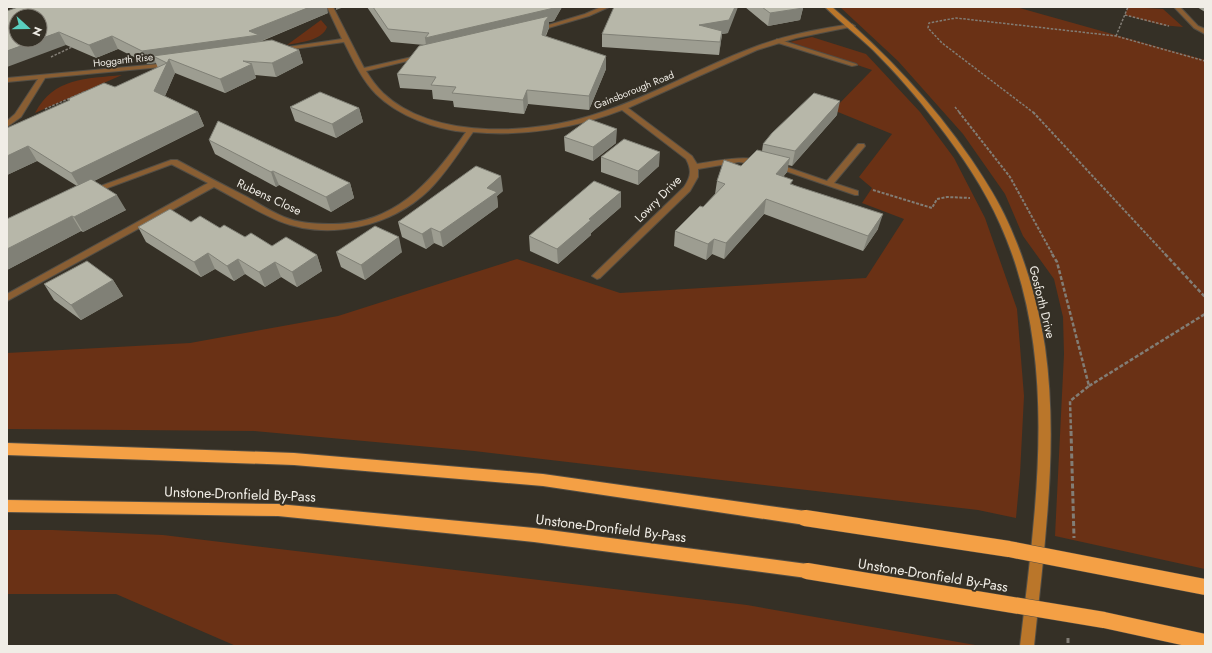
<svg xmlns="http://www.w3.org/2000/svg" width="1212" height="653" font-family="Jost,sans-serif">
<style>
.green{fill:#6a3115}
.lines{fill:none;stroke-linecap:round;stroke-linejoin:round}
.lane-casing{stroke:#534e45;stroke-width:2}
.street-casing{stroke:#534e45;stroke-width:2}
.secondary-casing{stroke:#534e45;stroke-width:2}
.highway-casing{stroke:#534e45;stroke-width:2}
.path-far3{stroke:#827d75;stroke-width:1.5;stroke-dasharray:2.5 1.5;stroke-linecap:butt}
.path-far2{stroke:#827d75;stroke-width:2;stroke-dasharray:3 1.5;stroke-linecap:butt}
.path-far1{stroke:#827d75;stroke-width:2.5;stroke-dasharray:4 2;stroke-linecap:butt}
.path{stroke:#827d75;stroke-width:3;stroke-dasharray:5 2.5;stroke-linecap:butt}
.lane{fill:#895e33;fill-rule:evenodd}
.street{fill:#895e33;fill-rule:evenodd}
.secondary{fill:#ba762a;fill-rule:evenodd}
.highway{fill:#f4a045;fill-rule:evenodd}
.highway-bridge-casing{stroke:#534e45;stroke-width:17;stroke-linecap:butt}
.highway-bridge{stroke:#f4a045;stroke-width:16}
.wall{fill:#9d9d91}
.shaded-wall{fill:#808076}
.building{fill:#b7b7a9;stroke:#808076}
.labels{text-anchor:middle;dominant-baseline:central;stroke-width:4;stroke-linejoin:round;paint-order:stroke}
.far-street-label{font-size:10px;fill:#f0ede6;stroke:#353026}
.street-label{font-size:12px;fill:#f0ede6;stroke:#353026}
.near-street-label{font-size:14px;fill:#f0ede6;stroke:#353026}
</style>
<rect width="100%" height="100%" fill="#353026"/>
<!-- green -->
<path class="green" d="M840,7H1016L1205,60V569L1055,536L1064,354L1063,317L1054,279L1023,236L1005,194L963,134L898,61Z
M1128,7L1163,9L1183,27L1161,25L1125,15Z
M321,20L327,27C322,41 300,42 287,45Z
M812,37L866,54L920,112L954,158L985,218L1017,309L1024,396L1020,474L1016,518L978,510L474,451L254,431L7,429V353L190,343L338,316L517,259L620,293L866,278L904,219L862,203L872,188L859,177L892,134L833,110L872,70L790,42Z
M122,75L35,113C54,77 86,79 122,75Z
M7,530H53L163,535L747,605L981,646H236L116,594H7Z"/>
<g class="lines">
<defs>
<path id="lane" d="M777,39L856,64L857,65L852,66L775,42L774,41Z
M171,160H174L178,162L94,193H88L87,191Z"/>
<path id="street" d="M327,7H333L364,68L421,55L424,57L366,71C371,79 376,86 383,93C435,142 540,134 602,112C654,95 701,67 752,48C785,35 818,29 852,24L855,26L796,38L757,50L628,108L692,156L697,164C712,162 751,153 763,163L759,165L739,162L698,169V177L690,191L600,278L597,279L592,276L684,187C691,177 692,170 686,159L622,110C576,128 523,137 473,132C459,152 446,173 429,190C391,227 328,241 279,221C257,212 235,198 214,187L7,301V294L208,183L171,164V160H177C201,173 225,186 249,198C261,205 272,212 284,217C298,223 314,224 329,224C395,226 432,181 466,132C437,130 398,116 376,94C362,80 353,60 344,42L279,51V49L281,48L342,39Z
M601,7H609L589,16L538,31L535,29L585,14Z
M1174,7H1180L1198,26L1205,29V34L1194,28Z
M170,63L173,65L172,66L45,78L21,117L7,127V121L15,114L38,79L7,82V78Z
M858,144H864L865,146L834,183L858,191V195H855L771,166L772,164H778L827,181Z"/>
<path id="secondary" d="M825,7H832C885,52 932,102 971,159C983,177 995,195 1004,214C1024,255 1038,302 1045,347C1059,446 1044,548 1034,646H1020C1036,507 1060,357 1000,224C984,188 961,154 936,122C917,97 895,72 873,50C857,35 840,22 825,7Z"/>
<path id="highway" d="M7,443L294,453L543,474L805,511L810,513L812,518L810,523L805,525L543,486L294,465L7,455Z
M7,500L278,504L534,528L807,564L813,566L815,571L813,576L807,578L534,542L278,516L7,512Z"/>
</defs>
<!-- lane casing -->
<use href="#lane" class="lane-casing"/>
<!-- street casing -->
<use href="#street" class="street-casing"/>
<!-- secondary casing -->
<use href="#secondary" class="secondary-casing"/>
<!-- highway casing -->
<use href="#highway" class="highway-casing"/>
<!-- path-far3 -->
<path class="path-far3" d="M1125,15L1169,26
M1116,36L1128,7
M51,57L74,46
M955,107L960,113
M45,109L84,92
M1034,113L942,43L928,28L929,23L956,18L1116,36L1205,61"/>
<!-- path-far2 -->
<path class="path-far2" d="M959,112L1010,177L1053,255
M1033,112L1166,255
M873,190L932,208L937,199L947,197L970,198"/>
<!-- path-far1 -->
<path class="path-far1" d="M1052,254L1057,262L1089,386L1070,401L1071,432
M1165,254L1205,297
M1089,386L1205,314"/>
<!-- path -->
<path class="path" d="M1071,431L1074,538
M1068,638V646"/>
<!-- lane -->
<use href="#lane" class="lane"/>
<!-- street -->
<use href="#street" class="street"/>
<!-- secondary -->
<use href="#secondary" class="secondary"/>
<!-- highway -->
<use href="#highway" class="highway"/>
<defs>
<path id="highway-bridge" d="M805,518L1009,549L1205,587
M807,571L1104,620L1205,642"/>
</defs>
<!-- highway-bridge casing -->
<use href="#highway-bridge" class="highway-bridge-casing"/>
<!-- highway-bridge -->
<use href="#highway-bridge" class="highway-bridge"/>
</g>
<!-- wall -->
<path class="wall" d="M18,7L328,13L262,41L299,50L303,63L276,77L255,75L256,78L225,93L175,73L165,96L198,112L204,126L94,181L126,210L83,232L81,231L7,270V219L77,186L37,161L7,175V128L69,101L68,99L115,87L158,68L156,63L148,64L118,49L96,58L66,45Z
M367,7H562L554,21L549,22V28L546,36L606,69L589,110L528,104L524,114L454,107L453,101L433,99L432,90L400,88L397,74L424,45L391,42Z
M745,7H802L803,8L800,20L768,26Z
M1197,7H1205V12Z
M728,33L722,34L719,55L602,47V34Z
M290,107L359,108L363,122L336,138L295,121Z
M837,115L792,166L788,165L787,172L783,177L792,184L878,229L863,251L764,214L724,259L712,254L706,260L674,246L675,231L703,207L715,194L717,181L741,166L762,151L763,144Z
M564,137L616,143L593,161L565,151Z
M209,140L350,183L354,198L331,212L279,185L276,187L215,154Z
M601,157L659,166L638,185L601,172Z
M503,191L497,196L498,207L443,247L434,243L426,249L402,237L398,222Z
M621,207L591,233V235L558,264L530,251L529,236Z
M191,222L220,228L245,237L272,246L317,255L322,271L297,287L281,277L265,287L245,274L234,281L215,269L201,277L146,242L138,227Z
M336,252H402L365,280L341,267Z
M113,280L123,296L81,320L54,300L44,284Z"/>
<!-- shaded-wall -->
<path class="shaded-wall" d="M310,7H327L328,13L261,41L169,59L175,73L161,105L154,91L168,61L153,56L156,63L148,64L142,51L249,31Z
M336,7H344L336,10Z
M554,7H562L554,21L549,22V28L546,34L543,48L427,52L425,38Z
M735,7H738L728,33L722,34L719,55L720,42L699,25Z
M803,8L800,20L768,26L770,13Z
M59,32L66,45L7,67V51L37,40H40V39Z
M112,36L118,49L96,58L89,45Z
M299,50L303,63L276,77L272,63Z
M606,56V69L589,110V96Z
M252,64L256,78L225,93L220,79Z
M527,90L528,104L524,114L523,100Z
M840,101L837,115L792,166L795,151Z
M359,108L363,122L336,138L332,124Z
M198,112L204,126L80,188L71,173Z
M617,129L616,143L593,161V147Z
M28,146L37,161L7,175V156Z
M660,152L659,166L638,185V171Z
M790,158L787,172L773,189L776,174Z
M273,171L279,185L276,187L271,172Z
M501,176L503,191L497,196L498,207L443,247L440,232L487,188Z
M350,183L354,198L331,212L326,197Z
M621,192V207L591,233V235L558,264L557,249L589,219Z
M117,195L126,210L83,232L74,217Z
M766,199L764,214L724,259L726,243Z
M883,214L878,229L863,251L868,236Z
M72,216L81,231L7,270V249Z
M431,228L434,243L426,249L422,234Z
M399,237L402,252L365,280L361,265Z
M714,239L712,254L706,260L708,244Z
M208,253L215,269L201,277L194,262Z
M317,255L322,271L297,287L292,272Z
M238,259L245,274L234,281L227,266Z
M275,262L281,277L265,287L259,272Z
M113,280L123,296L81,320L71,305Z"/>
<!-- building -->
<path class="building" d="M18,7H310L249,31L259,35L142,51L112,36L89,45L59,32L40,39V16H16V40H37L7,51V11Z
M373,7H554V8L425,38L429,33L388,29Z
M614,7H735L729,20L699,25L722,31L720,42L602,34Z
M762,7H802L803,8L770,13Z
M549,16L545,21L542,35L606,56L589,96L527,90L523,100L452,93L456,87L431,85L436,77L397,74L419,46Z
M272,40L299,50L272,63L243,61L252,64L220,79L169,59L154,91L198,112L71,173L28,146L7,156V128L70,100L68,99L104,83L115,87L167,63L153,56Z
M320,92L359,108L332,124L290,107Z
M814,93L840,101L795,151L763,144L772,133Z
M589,119L617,129L593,147L564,137Z
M218,121L350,183L326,197L273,171L271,172L209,140Z
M624,139L660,152L638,171L601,157Z
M757,150L790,158L776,174L793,180L790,184L883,214L868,236L766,199L726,243L714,239L708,244L675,231L700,206L703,207L725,184L717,181L724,160L741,166Z
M476,166L501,176L487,188L497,192L440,232L431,228L422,234L398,222Z
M91,179L117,195L74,217L72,216L7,249V219Z
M594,181L621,192L589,219L591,220L557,249L529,236Z
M170,209L191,222L200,216L220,228L224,225L245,237L251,233L272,246L286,237L317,255L292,272L275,262L259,272L238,259L227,266L208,253L194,262L138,227Z
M375,226L399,237L361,265L336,252Z
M87,261L113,280L71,305L44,284Z"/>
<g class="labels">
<!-- far-street labels -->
<g class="far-street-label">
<text transform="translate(123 60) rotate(-6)">Hoggarth Rise</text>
<text transform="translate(634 90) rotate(-22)">Gainsborough Road</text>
</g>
<!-- street labels -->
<g class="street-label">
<text transform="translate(269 197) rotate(25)">Rubens Close</text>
<text transform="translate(658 199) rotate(-45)">Lowry Drive</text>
<text transform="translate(1042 302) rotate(76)">Gosforth Drive</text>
</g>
<!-- near-street labels -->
<g class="near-street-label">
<text transform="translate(240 494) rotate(2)">Unstone-Dronfield By-Pass</text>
<text transform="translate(611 528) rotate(7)">Unstone-Dronfield By-Pass</text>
<text transform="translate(933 575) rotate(9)">Unstone-Dronfield By-Pass</text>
</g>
</g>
<!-- border -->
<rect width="1212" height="653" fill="none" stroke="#f0ede6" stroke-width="16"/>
<!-- north arrow -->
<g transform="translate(28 28) rotate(111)"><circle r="19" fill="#353026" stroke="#807c73"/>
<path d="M0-3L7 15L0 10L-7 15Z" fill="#59cebf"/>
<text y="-6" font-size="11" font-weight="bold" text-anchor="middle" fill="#f0ede6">N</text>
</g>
</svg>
